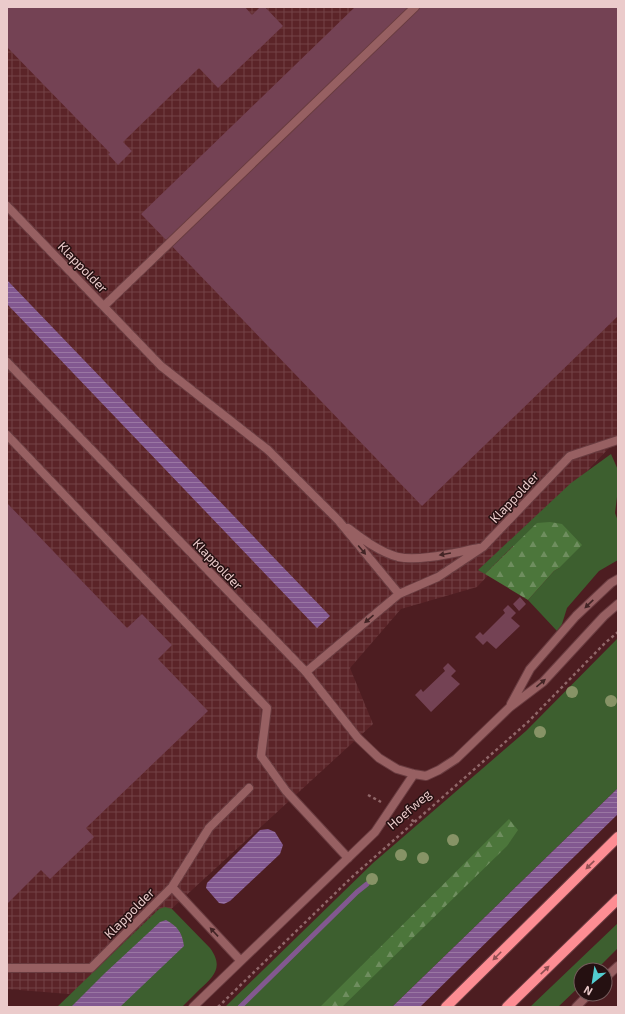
<svg xmlns="http://www.w3.org/2000/svg" width="625" height="1014" font-family="'Exo 2',sans-serif">
<style>
.industrial{fill:url(#industrial-grid)}
.grass{fill:#3d5f2f}
.forest{fill:url(#forest-firs)}
.water{fill:url(#water-rules)}
.lines{fill:none;stroke-linecap:round;stroke-linejoin:round}
.stream{stroke:#825890;stroke-width:5}
.building{fill:#744254}
.lane-casing{stroke:#693c40;stroke-width:10}
.street-casing{stroke:#693c40;stroke-width:10}
.primary-casing{stroke:#693c40;stroke-width:12}
.path{stroke:#906769;stroke-width:2.5;stroke-dasharray:3 3;stroke-linecap:butt}
.lane{stroke:#976062;stroke-width:8}
.street{stroke:#976062;stroke-width:8}
.primary{stroke:#fd8d93;stroke-width:10}
.tree{fill:#879366}
.oneway{fill:#422425}
.oneway2{fill:#914e52}
.labels{text-anchor:middle;dominant-baseline:central;stroke-width:3;stroke-linejoin:round;paint-order:stroke}
.street-label{font-size:13px;fill:#ebcbcb;stroke:#251011}
</style>
<defs>
<pattern id="industrial-grid" width="8" height="8" patternUnits="userSpaceOnUse"><rect width="8" height="8" fill="#5b2428"/><path d="M0 4h8M4 0v8" fill="none" stroke="#734246"/></pattern>
<pattern id="forest-firs" width="22" height="20" patternUnits="userSpaceOnUse"><rect width="22" height="20" fill="#4c763b"/><path d="M5 1l3.5 6h-7zM16 11l3.5 6h-7z" fill="#6f8e5f"/></pattern>
<pattern id="water-rules" width="6" height="5" patternUnits="userSpaceOnUse"><rect width="6" height="5" fill="#825890"/><path d="M0 2.5h6" fill="none" stroke="#9a76a3"/></pattern>
</defs>
<rect width="100%" height="100%" fill="#4d1d21"/>
<!-- industrial -->
<path class="industrial" d="M7,7H618V444L609,448L477,587L401,609L350,668L373,724L168,912L81,995L7,989Z"/>
<!-- grass -->
<path class="grass" d="M611,454L618,470V489L615,513L618,521V560L599,571L567,608L562,624L557,631L528,600L554,571L559,568L513,546L485,574L478,570L571,483Z
M618,638V788L392,1007H225L373,863L526,731Z
M165,907L172,909L210,948C224,967 214,976 200,989C194,995 188,1001 182,1007H57L159,909Z
M618,923V948L596,970H581V985L558,1007H530Z"/>
<!-- forest -->
<path class="forest" d="M550,522L562,524L582,545L559,568L554,571L528,600L485,574L537,523Z
M509,819L518,830L507,846L342,1007H320Z"/>
<!-- water -->
<path class="water" d="M7,280L330,616L317,628L7,304Z
M618,788V814L420,1007H392Z
M268,829L275,832L283,845L280,854L230,901L224,904L219,903L206,888L207,883L260,830Z
M166,920C178,927 182,932 184,946L120,1007H71L105,973L160,922Z"/>
<g class="lines">
<!-- stream -->
<path class="stream" d="M240,1007L357,892L367,884"/>
</g>
<!-- building -->
<path class="building" d="M7,7H245L252,15L260,7H265L283,26L218,88L199,68L123,142L132,151L118,165L108,154L110,153L7,47Z
M355,7H618V316L422,506L141,214Z
M7,503L127,628L142,614L172,645L158,659L208,711L86,828L94,837L50,879L41,870L7,904Z
M520,597L526,604L519,611L513,604Z
M508,605L516,613L511,618L520,626L496,649L487,641L483,645L475,637L480,632L483,635L505,613L503,610Z
M448,663L456,671L451,676L460,684L431,712L415,695L421,689L423,692L445,671L443,668Z"/>
<g class="lines">
<defs>
<path id="lane" d="M7,206L161,366L268,450L338,520L399,594
M104,306L415,7
M7,362L306,672L399,594L438,577L483,547L570,456L618,440
M7,435L267,708L261,756L286,791L348,858
M348,528C363,539 379,552 398,557C419,562 457,552 479,548
M172,887L240,960
M7,968H91L172,887L209,828L249,788"/>
<path id="street" d="M306,672L358,738L379,758L397,769L414,774L426,776L439,770L456,759L510,707L543,682L604,616L618,604
M511,704L530,669L576,616L611,583L618,579
M605,978L618,966
M193,1007L375,832L414,774
M576,1007L589,994"/>
<path id="primary" d="M446,1007L618,837
M507,1007L618,899"/>
</defs>
<!-- lane casing -->
<use href="#lane" class="lane-casing"/>
<!-- street casing -->
<use href="#street" class="street-casing"/>
<!-- primary casing -->
<use href="#primary" class="primary-casing"/>
<!-- path -->
<path class="path" d="M368,795L381,802
M401,814L415,822
M218,1007L352,877L528,722L605,643L618,632"/>
<!-- lane -->
<use href="#lane" class="lane"/>
<!-- street -->
<use href="#street" class="street"/>
<!-- primary -->
<use href="#primary" class="primary"/>
</g>
<!-- trees -->
<g class="tree">
<circle cx="572" cy="692" r="6"/>
<circle cx="611" cy="701" r="6"/>
<circle cx="540" cy="732" r="6"/>
<circle cx="453" cy="840" r="6"/>
<circle cx="401" cy="855" r="6"/>
<circle cx="423" cy="858" r="6"/>
<circle cx="372" cy="879" r="6"/>
</g>
<!-- one-way arrows -->
<defs><path id="oneway-solid" d="M-6-.8H1V-3.2L6.5 0L1 3.2V.8H-6Z"/></defs>
<g class="oneway">
<use href="#oneway-solid" transform="translate(362 550) rotate(50)"/>
<use href="#oneway-solid" transform="translate(445 554) rotate(170)"/>
<use href="#oneway-solid" transform="translate(589 604) rotate(136)"/>
<use href="#oneway-solid" transform="translate(369 619) rotate(139)"/>
<use href="#oneway-solid" transform="translate(541 683) rotate(-40)"/>
<use href="#oneway-solid" transform="translate(214 932) rotate(-133)"/>
</g>
<g class="oneway2">
<use href="#oneway-solid" transform="translate(590 865) rotate(136)"/>
<use href="#oneway-solid" transform="translate(497 956) rotate(135)"/>
<use href="#oneway-solid" transform="translate(545 970) rotate(-44)"/>
</g>
<g class="labels">
<!-- street labels -->
<g class="street-label">
<text transform="translate(83 267) rotate(46)">Klappolder</text>
<text transform="translate(514 497) rotate(-47)">Klappolder</text>
<text transform="translate(218 564) rotate(46)">Klappolder</text>
<text transform="translate(409 809) rotate(-41)">Hoefweg</text>
<text transform="translate(129 913) rotate(-45)">Klappolder</text>
</g>
</g>
<!-- border -->
<rect width="625" height="1014" fill="none" stroke="#ebcbcb" stroke-width="16"/>
<!-- north arrow -->
<g transform="translate(593 982) rotate(210)"><circle r="19" fill="#251011" stroke="#745b5b"/>
<path d="M0-3L7 15L0 10L-7 15Z" fill="#52cdd0"/>
<text y="-6" font-size="11" font-weight="bold" text-anchor="middle" fill="#ebcbcb">N</text>
</g>
</svg>
